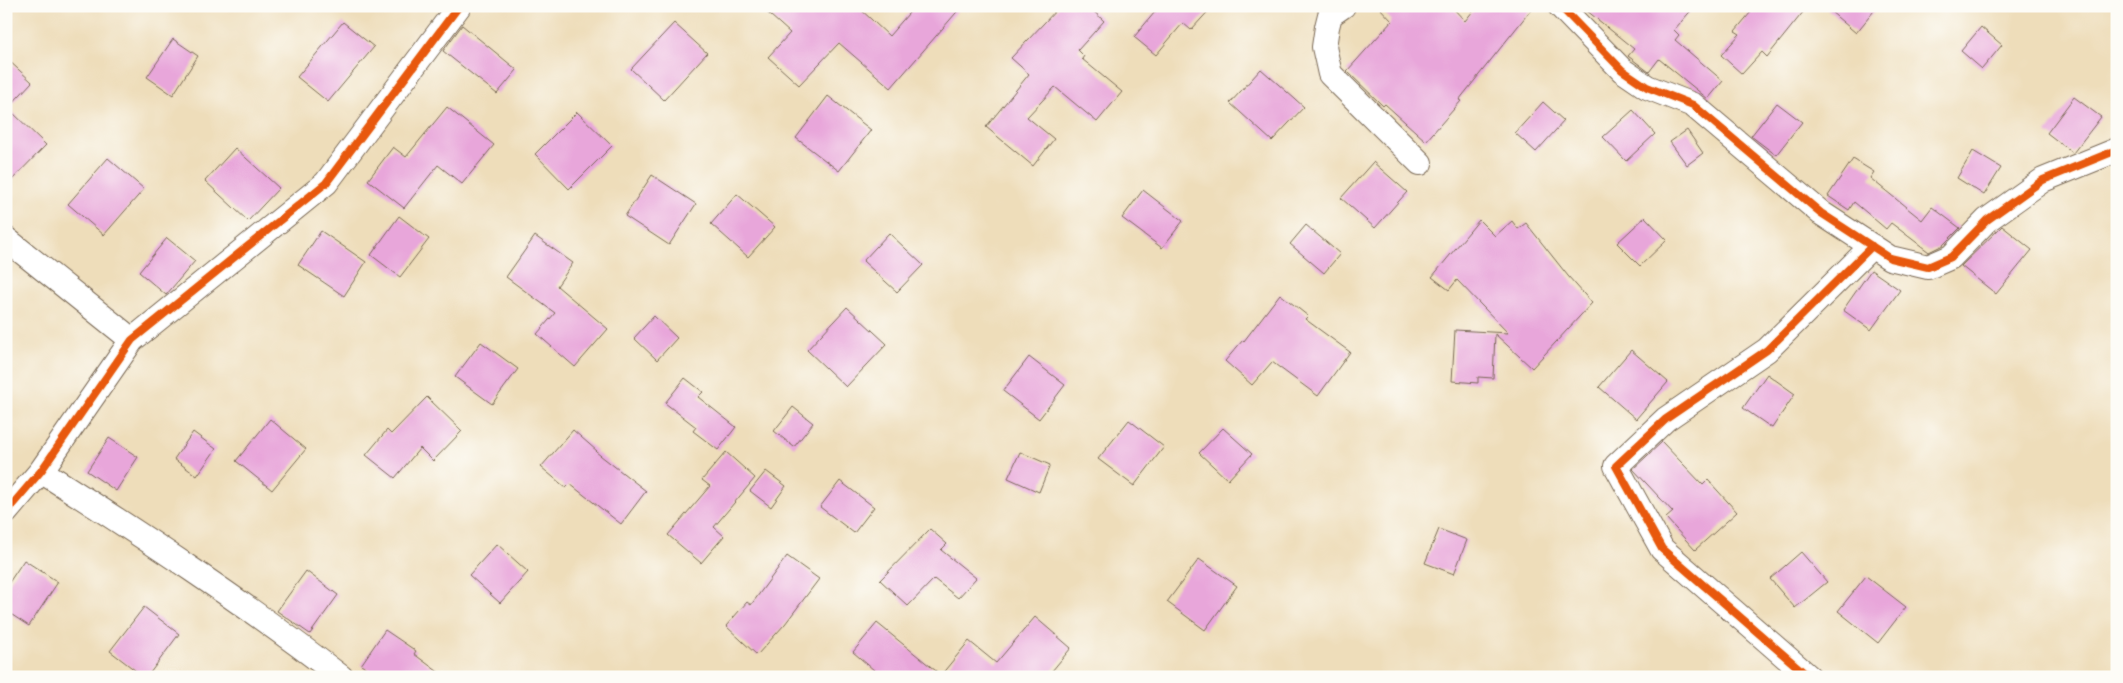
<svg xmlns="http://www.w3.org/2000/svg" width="2123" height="683" font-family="'Indie Flower',sans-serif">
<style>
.building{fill:#e8a6da}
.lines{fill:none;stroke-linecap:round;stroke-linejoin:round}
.minor-casing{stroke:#7a6955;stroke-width:26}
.minor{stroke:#fff;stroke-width:24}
.cycleway-casing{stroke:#fdfcf7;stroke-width:11}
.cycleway{stroke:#e8590c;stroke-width:8}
</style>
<rect width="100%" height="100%" fill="#fdfcf7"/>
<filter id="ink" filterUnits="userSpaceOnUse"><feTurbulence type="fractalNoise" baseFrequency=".02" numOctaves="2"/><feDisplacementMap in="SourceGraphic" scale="10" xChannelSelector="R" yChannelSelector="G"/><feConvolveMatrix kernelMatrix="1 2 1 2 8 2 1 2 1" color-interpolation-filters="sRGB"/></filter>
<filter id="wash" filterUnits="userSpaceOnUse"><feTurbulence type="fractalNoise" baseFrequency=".0096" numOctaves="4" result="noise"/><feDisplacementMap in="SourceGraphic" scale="20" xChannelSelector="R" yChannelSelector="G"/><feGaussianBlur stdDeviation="1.12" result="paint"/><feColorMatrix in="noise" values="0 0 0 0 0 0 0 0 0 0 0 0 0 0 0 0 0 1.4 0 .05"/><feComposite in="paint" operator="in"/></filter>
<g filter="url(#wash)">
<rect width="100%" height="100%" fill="#eeddba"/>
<g id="blocks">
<!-- building -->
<path class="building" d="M760,6H857L889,36L915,6H962L891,88L839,43L799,85L768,57L790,33Z
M1060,6H1088L1104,21L1078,50L1084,56L1082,59L1122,92L1097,122L1055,87L1027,117L1054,139L1033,166L986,127L1029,74L1011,58Z
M1160,6H1213L1191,30L1183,23L1156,55L1134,37Z
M1378,6H1451L1465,21L1477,6H1534L1459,100L1461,101L1426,141L1385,104L1383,106L1347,71L1392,21Z
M1581,6H1695L1674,30L1679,35L1675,40L1723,81L1708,99L1659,59L1649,72L1628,56L1634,49Z
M1756,6H1808L1767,57L1762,52L1742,74L1721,55L1740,34L1735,31Z
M1824,6H1878L1856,33Z
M343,22L374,47L328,102L297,77Z
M674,23L707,53L664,100L631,69Z
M462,25L517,70L497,94L443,51Z
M1981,27L2002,45L1982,69L1961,51Z
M173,39L198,56L173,95L147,77Z
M6,58L32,82L8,108L46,145L6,186Z
M1261,69L1304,107L1272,141L1230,103Z
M828,96L871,130L839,171L796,138Z
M2074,97L2101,117L2073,153L2047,133Z
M1543,102L1564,121L1536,152L1515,133Z
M1777,103L1802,122L1776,155L1751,136Z
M447,107L494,145L462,184L438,165L404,208L368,180L393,147L406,157Z
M1633,110L1655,134L1626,161L1603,137Z
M577,112L612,146L569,189L535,154Z
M1687,130L1703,153L1687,165L1670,142Z
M235,148L279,188L248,221L205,181Z
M1973,151L2001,168L1984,195L1957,178Z
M108,158L144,189L104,235L68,204Z
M1853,159L1874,172L1870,178L1922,220L1932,207L1960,228L1943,245L1929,252L1891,223L1886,229L1854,202L1849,210L1828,196Z
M1373,162L1407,192L1375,228L1341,198Z
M652,175L696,204L669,245L625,216Z
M1143,190L1183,221L1162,248L1122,218Z
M737,194L775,227L748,257L711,224Z
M399,216L429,239L400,277L371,255Z
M1645,217L1667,240L1640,266L1617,243Z
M1479,220L1495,236L1512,221L1518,229L1526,223L1568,276L1592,303L1532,368L1495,334L1493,378L1478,377V383L1452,381L1455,330L1508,333L1457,280L1449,290L1432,277Z
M1306,225L1340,254L1324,273L1290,244Z
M2002,226L2032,250L1996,294L1961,266Z
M321,231L366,262L344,296L298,265Z
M889,233L923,265L897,292L863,261Z
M535,236L573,263L557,286L608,329L575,367L537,334L555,313L506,277Z
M167,238L195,261L166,295L139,272Z
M1871,270L1900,290L1871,330L1843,310Z
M1280,294L1308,316L1305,319L1350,352L1318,396L1272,362L1252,385L1225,361L1243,340L1244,341Z
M847,307L887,344L846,387L807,350Z
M654,316L677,338L657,360L634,338Z
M481,342L518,369L492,404L455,377Z
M1631,350L1668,382L1636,419L1599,387Z
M1029,357L1065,385L1039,419L1003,391Z
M1767,374L1795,394L1772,428L1743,408Z
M685,378L703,392L698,397L736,427L718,450L693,431L696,427L665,403Z
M427,397L462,431L433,461L420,448L395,478L366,455L387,430L391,434Z
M793,407L813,423L794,447L774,431Z
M270,419L306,449L272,490L236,461Z
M1129,420L1164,447L1134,486L1098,459Z
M1223,428L1252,454L1228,480L1199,453Z
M573,430L597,451L596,452L646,491L621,524L570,484L566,488L541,467Z
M193,432L216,449L197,476L174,459Z
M109,438L138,457L116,491L87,471Z
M1662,442L1703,485L1708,480L1737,512L1695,550L1666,518L1673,512L1633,469Z
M726,452L755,478L714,527L724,536L701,563L668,535L710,486L702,480Z
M1020,452L1050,465L1039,492L1008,478Z
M766,471L786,486L771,507L750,491Z
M840,481L874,507L854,533L820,507Z
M930,529L947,544L941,550L976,578L958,598L934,579L908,606L880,580Z
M1439,529L1467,540L1454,574L1425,563Z
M497,544L528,572L500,603L469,575Z
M1801,552L1827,582L1795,608L1770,579Z
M787,556L819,579L785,624L757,655L726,626L747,602L751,605Z
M1199,559L1237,586L1205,630L1167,602Z
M24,560L58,582L29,626L6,611V587Z
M306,571L338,595L310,634L277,611Z
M1866,576L1906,607L1878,643L1838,611Z
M144,607L179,634L147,677H144L110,651Z
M1035,617L1071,648L1047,677H882L853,652L877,623L941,675L969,641L996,663Z
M385,630L416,651L414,654L445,677H379L361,665Z"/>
</g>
</g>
<g filter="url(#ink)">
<use href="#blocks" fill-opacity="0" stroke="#7a6955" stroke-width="1"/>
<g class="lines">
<defs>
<path id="minor" d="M1343,6L1330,15L1327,27L1324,47L1330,74L1420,163
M1560,6L1622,70L1647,87L1693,105L1821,213L1890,258L1928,267L1951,257L1987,220L2043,180L2117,150
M6,239L132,340
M41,471C143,536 245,603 341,677
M6,512L41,471L132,340L326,183L459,6
M1809,677L1662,549L1616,466L1666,419L1767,350L1872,246"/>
</defs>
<!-- minor casing -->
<use href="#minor" class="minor-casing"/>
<!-- minor -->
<use href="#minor" class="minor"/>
<defs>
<path id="cycleway" d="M1560,6L1622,70L1647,87L1693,105L1821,213L1890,258L1928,267L1951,257L1987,220L2043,180L2117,150
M6,512L41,471L132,340L326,183L459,6
M1809,677L1662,549L1616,466L1666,419L1767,350L1872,246"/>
</defs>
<!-- cycleway casing -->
<use href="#cycleway" class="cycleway-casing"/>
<!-- cycleway -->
<use href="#cycleway" class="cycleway"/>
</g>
</g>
<!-- margin -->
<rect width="2123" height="683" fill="none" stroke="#fdfcf7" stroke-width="25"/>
</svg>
